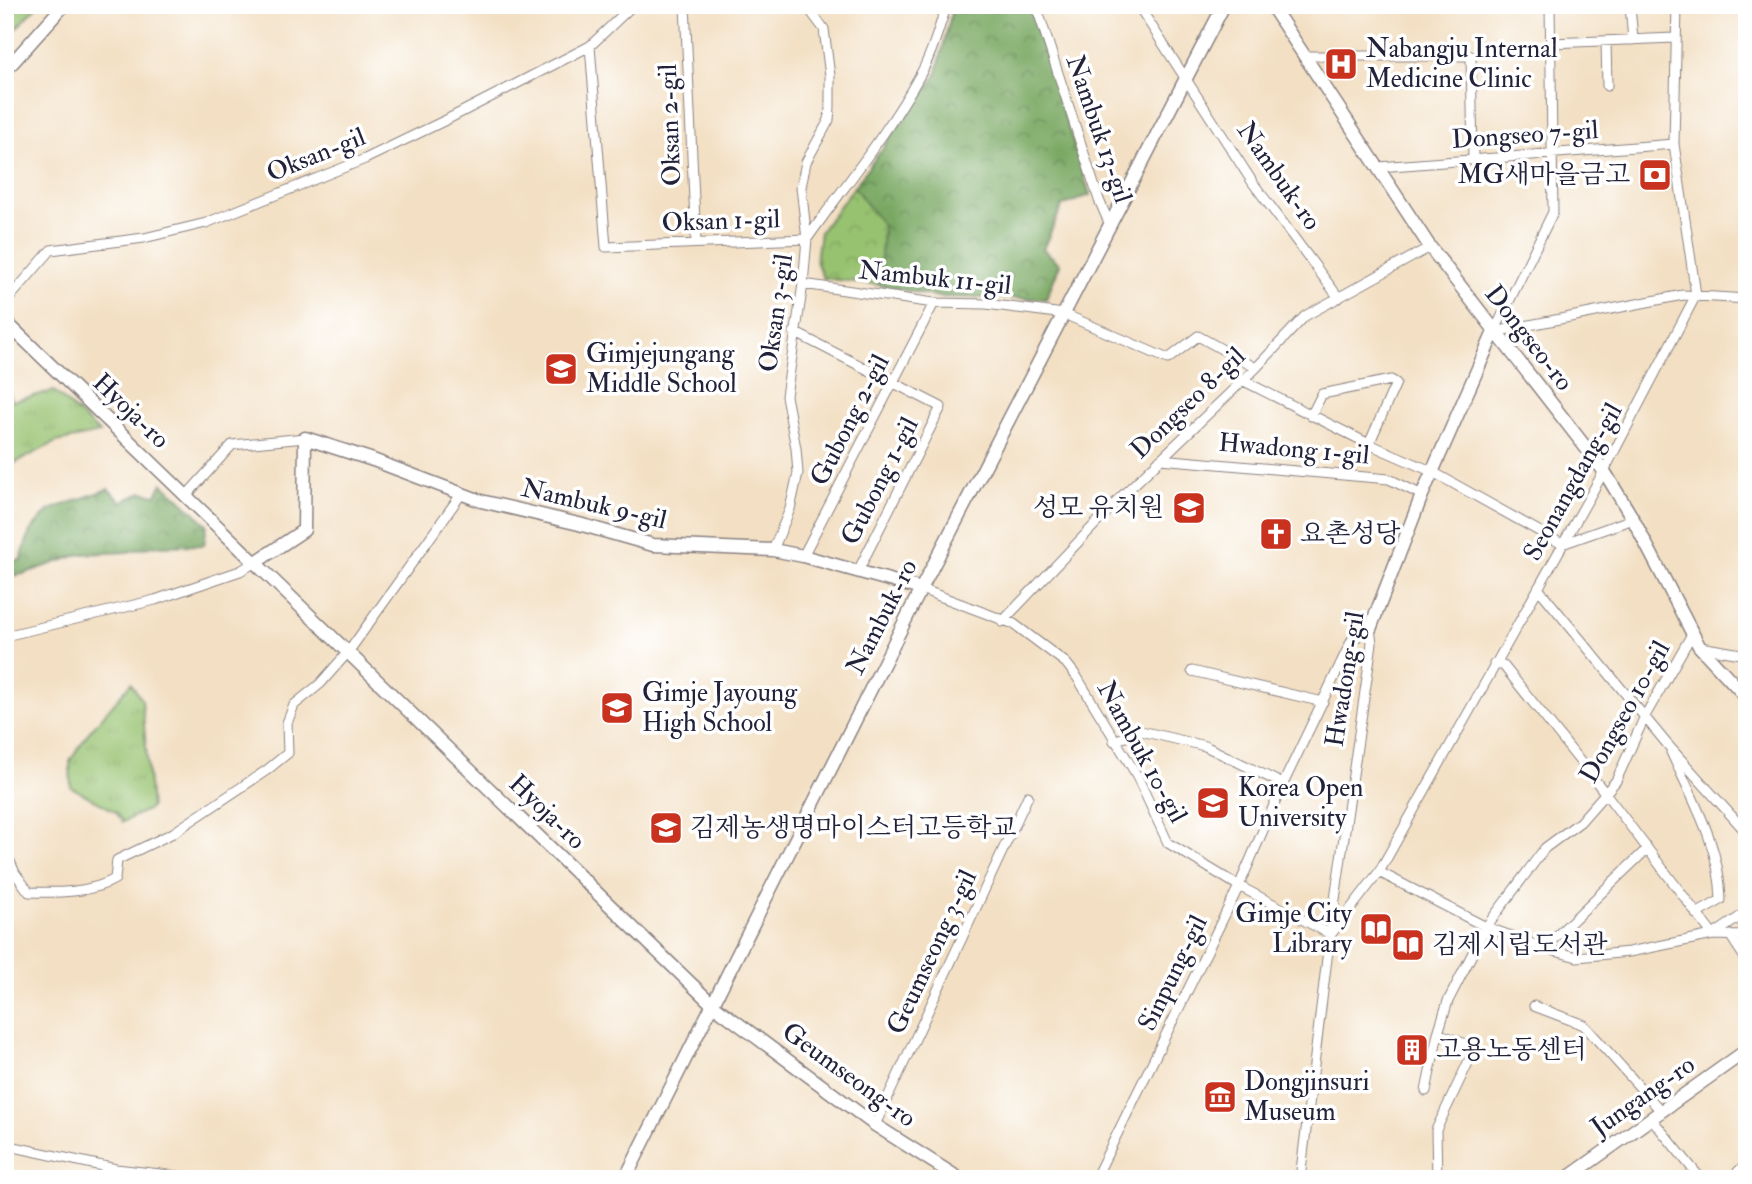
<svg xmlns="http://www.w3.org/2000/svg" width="1752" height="1184" font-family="'IM FELL Double Pica','Noto Serif KR',serif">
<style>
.grass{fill:url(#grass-tufts);stroke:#5c7255;stroke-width:2}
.forest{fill:url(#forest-crowns);stroke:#4e654e;stroke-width:2}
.park{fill:url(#park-crowns);stroke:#5c7255;stroke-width:2}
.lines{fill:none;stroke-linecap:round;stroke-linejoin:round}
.street-casing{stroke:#8a8180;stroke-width:11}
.secondary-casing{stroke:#8a8180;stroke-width:15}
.street{stroke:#fff;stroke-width:9}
.secondary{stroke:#fff;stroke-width:12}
.labels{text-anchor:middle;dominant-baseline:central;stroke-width:7;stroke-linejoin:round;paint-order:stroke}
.poi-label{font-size:26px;fill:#22223b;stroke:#fff;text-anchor:start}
.street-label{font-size:26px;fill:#22223b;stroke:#fff}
</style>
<defs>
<pattern id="grass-tufts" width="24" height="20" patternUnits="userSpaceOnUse" patternTransform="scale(1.75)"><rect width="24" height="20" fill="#97c26f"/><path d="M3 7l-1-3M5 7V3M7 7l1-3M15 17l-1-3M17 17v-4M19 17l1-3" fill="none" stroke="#82a661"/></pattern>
<pattern id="forest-crowns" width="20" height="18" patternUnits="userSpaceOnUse" patternTransform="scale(1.75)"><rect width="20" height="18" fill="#79a862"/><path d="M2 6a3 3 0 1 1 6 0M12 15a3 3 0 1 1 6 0" fill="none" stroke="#638852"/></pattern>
<pattern id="park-crowns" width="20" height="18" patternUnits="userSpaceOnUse" patternTransform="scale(1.75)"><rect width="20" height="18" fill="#97c26f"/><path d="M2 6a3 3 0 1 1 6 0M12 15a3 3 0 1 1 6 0" fill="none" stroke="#82a661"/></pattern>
</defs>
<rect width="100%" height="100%" fill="#fff"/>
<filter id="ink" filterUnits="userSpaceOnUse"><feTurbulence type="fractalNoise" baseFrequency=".0143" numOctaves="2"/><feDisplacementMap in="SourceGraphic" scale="14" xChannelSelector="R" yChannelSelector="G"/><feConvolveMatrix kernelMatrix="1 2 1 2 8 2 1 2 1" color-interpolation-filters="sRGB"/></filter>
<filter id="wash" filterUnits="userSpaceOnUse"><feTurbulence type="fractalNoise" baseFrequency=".00686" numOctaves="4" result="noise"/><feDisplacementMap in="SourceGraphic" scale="28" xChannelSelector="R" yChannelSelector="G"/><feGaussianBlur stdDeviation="1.57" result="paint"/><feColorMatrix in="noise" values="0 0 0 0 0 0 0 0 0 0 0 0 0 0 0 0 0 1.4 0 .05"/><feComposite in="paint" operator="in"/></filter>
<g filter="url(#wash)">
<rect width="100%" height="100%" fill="#f3e0c4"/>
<!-- grass -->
<path class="grass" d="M5,5H38L5,41Z
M5,377L12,401L54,391L100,433L56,442L11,465L5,464Z
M131,683L142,700L151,808L123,822L116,812L71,787L70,761L89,732Z"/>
<!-- forest -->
<path class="forest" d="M956,5H1029L1090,195L1062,206L1043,249L1060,264L1046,299L939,297L879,285L883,226L854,187L936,76L952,10Z
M162,483L207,524L204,545L153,546L127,552L81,554L23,574L5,577V558L20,561L30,531L49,510L108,489L122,502L142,492L156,495Z"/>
<!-- park -->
<path class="park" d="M854,187L883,226L879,285L823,278L816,261L820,232Z"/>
</g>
<g filter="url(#ink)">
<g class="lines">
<defs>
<path id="street" d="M685,5L696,243
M1036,5L1099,200L1110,225
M1138,5L1253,183L1339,298
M1630,5L1633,40
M1606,41L1607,86
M1551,43L1675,38
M590,46L606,247L807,239C845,185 888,133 920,75C933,53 938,29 947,5
M1305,56H1471L1473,159
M1379,167L1674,144
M803,284L934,303L986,304L1064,314L1168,359L1198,336L1256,368
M5,303L51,250L144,238L206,223L365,159L448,119L590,46L633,5
M794,332L941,407L858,571
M1494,332L1553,212L1550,5
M1494,332L1683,295L1747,299
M1242,380L1369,444L1431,471L1562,544L1633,519
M1311,416L1322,394L1391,380L1396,383L1369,444
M1160,459L1389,479L1422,495
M186,496L232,445L305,438
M773,550L790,509L798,473L796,448L786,396L803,284L807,239L801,187L806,162L829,120L830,107V76L824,29L806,5
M803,556L934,303
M1538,588L1667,744L1747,833
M921,589L1014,624L1066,663L1077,677L1136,774L1168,843L1239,886L1330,934
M1002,622L1123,495L1256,368L1305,316L1430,247
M5,636L155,600L240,571L256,562
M1700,647L1747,655
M1494,664L1503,665L1606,794L1713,935
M1192,671L1323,702
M1114,741L1141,731L1205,746L1283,784
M1671,752C1693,800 1720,846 1721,900L1696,914
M5,808V816
M5,850L15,873L29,892C57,893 91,893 115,879L117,860L173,833L267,770L288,753L287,723L294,705L320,684L349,651L462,493
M1379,872L1486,927L1544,948L1577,957L1629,952L1713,935L1747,912
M1332,933L1379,872L1604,471L1696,295L1674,144L1677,5
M1713,935L1747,936
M1730,935L1747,961
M1544,948L1647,849
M1534,1006L1584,1025L1661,1111
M1426,1091L1438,1033L1448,1001L1486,927L1545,848L1580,822L1616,781L1645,716L1692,634
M1651,1118L1701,1179
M875,1125L1028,796
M5,1145L116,1169L204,1179
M1095,1179L1239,886L1283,784L1352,640L1370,629L1372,643L1330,934L1300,1179
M1437,1179L1436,1130L1475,1048L1438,1033
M1730,1179L1747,1163"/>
<path id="secondary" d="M1271,5L1430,247L1604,471L1633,519L1699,646L1747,698
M5,71L64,5
M5,321L713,1005L875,1125L960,1179
M256,562L304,530L305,438L373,460L481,501L579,524L653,545L773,550L803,556L921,589
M1370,629L1422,495L1494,332
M625,1179L921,589L1224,5
M1566,1179L1747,1050"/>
</defs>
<!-- street casing -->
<use href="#street" class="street-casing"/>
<!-- secondary casing -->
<use href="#secondary" class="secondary-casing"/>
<!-- street -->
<use href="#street" class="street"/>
<!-- secondary -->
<use href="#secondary" class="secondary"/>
</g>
</g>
<!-- icons -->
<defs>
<symbol id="hospital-square" viewBox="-11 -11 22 22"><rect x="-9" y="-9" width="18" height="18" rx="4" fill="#c8321e" stroke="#fff"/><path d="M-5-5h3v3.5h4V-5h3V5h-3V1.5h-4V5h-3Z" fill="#fff"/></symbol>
<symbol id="bank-square" viewBox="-11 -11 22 22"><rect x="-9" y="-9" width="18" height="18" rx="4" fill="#c8321e" stroke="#fff"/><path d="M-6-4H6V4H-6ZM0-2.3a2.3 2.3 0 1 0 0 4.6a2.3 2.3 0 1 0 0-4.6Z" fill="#fff"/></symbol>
<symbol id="school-square" viewBox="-11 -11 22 22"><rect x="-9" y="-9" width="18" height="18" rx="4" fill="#c8321e" stroke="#fff"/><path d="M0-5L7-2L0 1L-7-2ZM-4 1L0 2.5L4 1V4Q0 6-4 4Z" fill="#fff"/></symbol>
<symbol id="church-square" viewBox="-11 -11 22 22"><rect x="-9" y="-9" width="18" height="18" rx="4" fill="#c8321e" stroke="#fff"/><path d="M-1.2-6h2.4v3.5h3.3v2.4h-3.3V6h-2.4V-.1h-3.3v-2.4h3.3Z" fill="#fff"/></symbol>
<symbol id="university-square" viewBox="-11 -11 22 22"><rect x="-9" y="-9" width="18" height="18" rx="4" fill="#c8321e" stroke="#fff"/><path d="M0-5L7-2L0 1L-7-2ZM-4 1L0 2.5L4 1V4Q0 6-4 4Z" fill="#fff"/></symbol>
<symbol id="library-square" viewBox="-11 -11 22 22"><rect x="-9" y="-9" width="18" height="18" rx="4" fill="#c8321e" stroke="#fff"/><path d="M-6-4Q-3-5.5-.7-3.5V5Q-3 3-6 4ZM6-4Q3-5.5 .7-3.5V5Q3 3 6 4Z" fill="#fff"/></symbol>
<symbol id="building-square" viewBox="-11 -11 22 22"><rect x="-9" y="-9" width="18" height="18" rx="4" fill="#c8321e" stroke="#fff"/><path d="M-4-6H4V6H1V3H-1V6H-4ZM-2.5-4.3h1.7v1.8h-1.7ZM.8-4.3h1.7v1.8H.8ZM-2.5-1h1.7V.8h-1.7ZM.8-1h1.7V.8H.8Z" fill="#fff"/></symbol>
<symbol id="museum-square" viewBox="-11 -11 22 22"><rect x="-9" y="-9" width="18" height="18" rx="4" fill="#c8321e" stroke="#fff"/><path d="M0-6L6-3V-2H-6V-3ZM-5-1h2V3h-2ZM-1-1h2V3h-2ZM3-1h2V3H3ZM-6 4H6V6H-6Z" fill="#fff"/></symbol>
</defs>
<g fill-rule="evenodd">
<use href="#hospital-square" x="1322" y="45" width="38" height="38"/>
<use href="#bank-square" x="1636" y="156" width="38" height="38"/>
<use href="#school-square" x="542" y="350" width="38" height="38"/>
<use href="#school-square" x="1170" y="489" width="38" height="38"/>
<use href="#church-square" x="1257" y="515" width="38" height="38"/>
<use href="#school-square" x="598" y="689" width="38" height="38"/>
<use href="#university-square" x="1194" y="784" width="38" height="38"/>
<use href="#school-square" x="647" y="809" width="38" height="38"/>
<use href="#library-square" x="1357" y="910" width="38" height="38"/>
<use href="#library-square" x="1389" y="926" width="38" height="38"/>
<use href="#building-square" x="1393" y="1031" width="38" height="38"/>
<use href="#museum-square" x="1201" y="1078" width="38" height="38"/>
</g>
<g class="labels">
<!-- poi labels -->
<g class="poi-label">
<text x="1366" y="49">Nabangju Internal<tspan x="1366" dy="30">Medicine Clinic</tspan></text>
<text x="1630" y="175" text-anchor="end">MG새마을금고</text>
<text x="586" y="354">Gimjejungang<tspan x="586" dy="30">Middle School</tspan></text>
<text x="1164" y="508" text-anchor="end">성모 유치원</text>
<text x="1300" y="534">요촌성당</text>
<text x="642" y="693">Gimje Jayoung<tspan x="642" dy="30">High School</tspan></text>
<text x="1238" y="788">Korea Open<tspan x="1238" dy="30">University</tspan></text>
<text x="690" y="828">김제농생명마이스터고등학교</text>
<text x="1352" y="914" text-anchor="end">Gimje City<tspan x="1352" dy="30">Library</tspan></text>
<text x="1432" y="945">김제시립도서관</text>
<text x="1436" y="1050">고용노동센터</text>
<text x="1244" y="1082">Dongjinsuri<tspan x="1244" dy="30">Museum</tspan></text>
</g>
<!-- street labels -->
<g class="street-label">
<text transform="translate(670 125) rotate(-92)">Oksan 2-gil</text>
<text transform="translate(1099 129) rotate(71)">Nambuk 13-gil</text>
<text transform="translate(1525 135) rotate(-4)">Dongseo 7-gil</text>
<text transform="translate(316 155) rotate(-22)">Oksan-gil</text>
<text transform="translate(1279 176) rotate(55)">Nambuk-ro</text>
<text transform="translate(721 221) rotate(-2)">Oksan 1-gil</text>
<text transform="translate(935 278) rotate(6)">Nambuk 11-gil</text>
<text transform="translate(776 313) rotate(-82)">Oksan 3-gil</text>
<text transform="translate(1529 338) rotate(52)">Dongseo-ro</text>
<text transform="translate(1188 403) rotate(-44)">Dongseo 8-gil</text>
<text transform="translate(131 411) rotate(44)">Hyoja-ro</text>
<text transform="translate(850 420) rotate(-63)">Gubong 2-gil</text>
<text transform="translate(1294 449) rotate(5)">Hwadong 1-gil</text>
<text transform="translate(880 481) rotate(-63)">Gubong 1-gil</text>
<text transform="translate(1573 482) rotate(-61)">Seonangdang-gil</text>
<text transform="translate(594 504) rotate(13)">Nambuk 9-gil</text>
<text transform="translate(882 617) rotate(-63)">Nambuk-ro</text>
<text transform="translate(1345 679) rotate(-81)">Hwadong-gil</text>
<text transform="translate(1625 712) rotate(-61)">Dongseo 10-gil</text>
<text transform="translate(1142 752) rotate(61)">Nambuk 10-gil</text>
<text transform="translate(547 812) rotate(44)">Hyoja-ro</text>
<text transform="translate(932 952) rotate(-65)">Geumseong 3-gil</text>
<text transform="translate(1173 973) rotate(-64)">Sinpung-gil</text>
<text transform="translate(849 1075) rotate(36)">Geumseong-ro</text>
<text transform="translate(1643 1096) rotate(-35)">Jungang-ro</text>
</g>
</g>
<!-- margin -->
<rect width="1752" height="1184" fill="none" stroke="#fff" stroke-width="28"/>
</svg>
